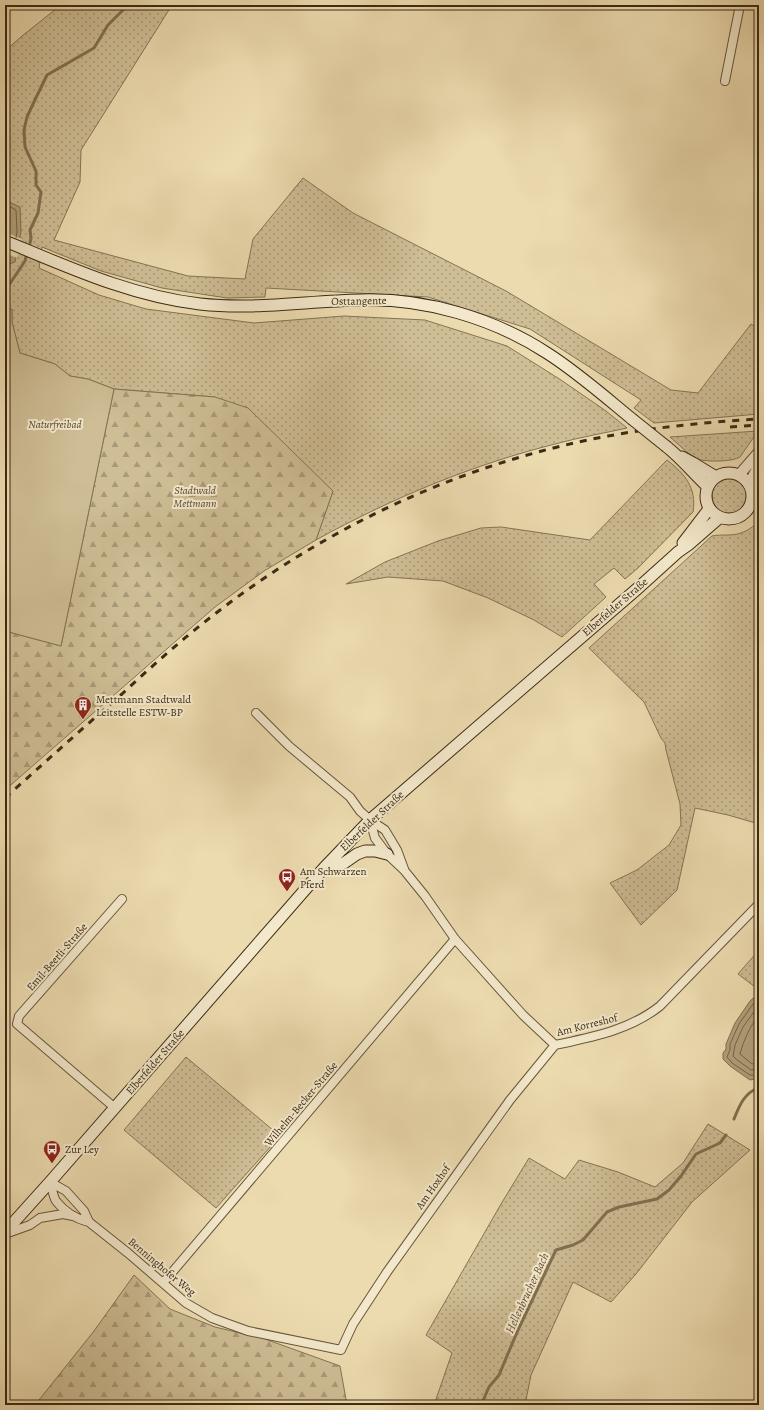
<svg xmlns="http://www.w3.org/2000/svg" width="764" height="1410" font-family="Alegreya,serif">
<style>
.grass{fill:url(#grass-dots);stroke:#847454}
.forest{fill:url(#forest-firs);stroke:#847454}
.green{fill:#cebd95;stroke:#847454}
.water{fill:#b09f7a;stroke:#817051}
.pier{fill:#ecdbaf}
.lines{fill:none;stroke-linecap:round;stroke-linejoin:round}
.shore{stroke:#766447;stroke-width:1}
.stream{stroke:#817051;stroke-width:3}
.minor-casing{stroke:#67563b;stroke-width:10}
.tertiary-casing{stroke:#67563b;stroke-width:12}
.secondary-casing{stroke:#3b2a14;stroke-width:13}
.minor{stroke:#f3e8cb;stroke-width:8}
.tertiary{stroke:#f3e8cb;stroke-width:10}
.secondary{stroke:#f3e8cb;stroke-width:11}
.rail{stroke:#3b2a14;stroke-width:3;stroke-dasharray:7 7;stroke-linecap:butt}
.secondary-bridge-casing{stroke:#3b2a14;stroke-width:13;stroke-linecap:butt}
.secondary-bridge{stroke:#f3e8cb;stroke-width:11}
.labels{text-anchor:middle;dominant-baseline:central;stroke-width:4;stroke-linejoin:round;paint-order:stroke}
.street-label{font-size:11px;fill:#3b2a14;stroke:#f3e8cb}
.park-label{font-size:11px;font-style:italic;fill:#58472e;stroke:#f3e8cb}
.poi-label{font-size:11px;fill:#3b2a14;stroke:#f3e8cb;text-anchor:start}
.water-label{font-size:12px;font-style:italic;fill:#5e4d33;stroke:#f3e8cb}
</style>
<defs>
<pattern id="grass-dots" width="8" height="8" patternUnits="userSpaceOnUse"><rect width="8" height="8" fill="#cebd95"/><path d="M2 2h.1M6 6h.1" fill="none" stroke="#a89a78" stroke-width="1.8" stroke-linecap="round"/></pattern>
<pattern id="forest-firs" width="22" height="20" patternUnits="userSpaceOnUse"><rect width="22" height="20" fill="#cebd95"/><path d="M5 1l3.5 6h-7zM16 11l3.5 6h-7z" fill="#a89a78"/></pattern>
</defs>
<rect width="100%" height="100%" fill="#ecdbaf"/>
<filter id="stains"><feTurbulence type="fractalNoise" baseFrequency=".005" numOctaves="4"/><feColorMatrix values="0 0 0 0 .2 0 0 0 0 .09 0 0 0 0 .02 0 0 0 .5 -.17"/></filter>
<radialGradient id="worn" r=".72"><stop offset=".6" stop-color="#630" stop-opacity="0"/><stop offset="1" stop-color="#630" stop-opacity=".3"/></radialGradient>
<!-- grass -->
<path class="grass" d="M61,5H172L81,150L80,182L54,240L188,276L245,279L253,239L303,178L353,213L506,291L671,390L698,393L751,324L759,329V414L654,423L634,408L641,400L530,329L428,297L266,288L265,297L227,298L162,288L101,271L42,247L39,268L99,295L146,309L254,323L344,316L425,320L507,346L561,380L606,411L627,428C605,433 581,437 559,443C474,464 392,498 316,540L333,491L215,397L114,389L88,379L70,376L55,364L20,353L12,322V310H5V51L22,36Z
M758,431L740,457C733,462 705,462 697,459C690,456 676,442 670,437Z
M667,460C685,474 697,488 693,512L638,568L625,579L614,568L594,584L606,597L562,637L534,620L488,598L443,581L388,577L346,584L385,562L438,541L481,528L501,527L590,540Z
M712 496a18 18 0 1 1 36 0a18 18 0 1 1-36 0Z
M759,521V824L728,815L695,808L677,890L641,925L610,883L637,870L669,845L681,825L680,804L666,750L665,743L661,738L644,702L589,648L712,536C717,535 722,535 728,535C741,535 750,530 759,521Z
M759,950V990L738,974Z
M186,1057L280,1136L216,1208L124,1130Z
M708,1124L750,1150L692,1202L636,1274L611,1302L573,1282L531,1375L525,1405H434L452,1353L426,1335L501,1204L529,1158L565,1179L579,1160L618,1172L655,1187L683,1163Z"/>
<!-- forest -->
<path class="forest" d="M114,389L215,397L248,408L333,491L316,540L264,571L215,607L5,790V631L61,646Z
M134,1275L170,1309L215,1327L265,1339L340,1366L347,1405H35L94,1331Z"/>
<!-- green -->
<path class="green" d="M12,309V322L20,353L55,364L70,376L88,379L114,389L61,646L5,631V310Z"/>
<!-- water -->
<path class="water" d="M5,200L20,207L21,232L15,262L9,264L5,261Z
M759,993V1078L750,1080L730,1066L723,1059V1053L726,1049V1044L735,1023L750,1001Z"/>
<!-- pier -->
<path class="pier" d="M5,232L22,239L17,258L5,253Z"/>
<g class="lines">
<!-- shore -->
<path class="shore" d="M5,204L16,210L17,231L16,238
M759,998L753,1004L739,1024L730,1044V1050L727,1057L732,1063L750,1075H759
M759,1005L743,1027L735,1045L733,1056L736,1059L751,1070L759,1069
M759,1014C750,1027 744,1039 740,1054L752,1064L759,1063"/>
<!-- stream -->
<path class="stream" d="M29,248L31,238L30,230L38,213L41,192L36,185V171L25,147L24,130L27,117L33,104L47,75L94,48L108,25L128,5
M5,291L25,261L27,253
M734,1119C740,1104 744,1094 759,1087
M481,1405L489,1387L499,1375L518,1330L556,1250L573,1245L583,1240L607,1212L619,1207L657,1199L669,1190L681,1176L696,1154L720,1143L726,1135"/>
<defs>
<path id="minor" d="M725,81L740,5
M256,713L289,746L350,797L360,811L370,820L385,830L397,850L404,869
M370,820L375,838L387,854L404,870L425,896L455,939L523,1015L555,1045
M555,1045C592,1037 630,1030 660,1006L759,904
M115,1108L17,1024L19,1016L122,899
M50,1182L66,1191L84,1211L89,1222L128,1253L186,1303L212,1318L248,1331L341,1350L353,1324L387,1272L510,1100L555,1045
M50,1182C52,1188 53,1196 56,1201C64,1211 76,1219 89,1222
M5,1234L30,1225L40,1218L63,1214L73,1216
M163,1283L455,939"/>
<path id="tertiary" d="M739,475L759,452
M749,484L759,465"/>
<path id="secondary" d="M5,241C68,267 131,296 200,304C255,310 307,301 361,300C425,298 493,318 547,353C577,372 604,396 632,419
M667,447C682,459 694,474 708,487
M682,457L693,463L716,477
M706 496a23 23 0 1 1 46 0a23 23 0 1 1-46 0Z
M683,543L709,509
M324,868L344,863L357,854L365,851H375L387,854
M5,1232L50,1182L324,868L370,820L637,589L678,552L688,545L719,518"/>
</defs>
<!-- minor casing -->
<use href="#minor" class="minor-casing"/>
<!-- tertiary casing -->
<use href="#tertiary" class="tertiary-casing"/>
<!-- secondary casing -->
<use href="#secondary" class="secondary-casing"/>
<!-- minor -->
<use href="#minor" class="minor"/>
<!-- tertiary -->
<use href="#tertiary" class="tertiary"/>
<!-- secondary -->
<use href="#secondary" class="secondary"/>
<!-- rail -->
<path class="rail" d="M730,427L759,425
M5,798C44,763 83,728 122,694C151,667 180,641 211,617C327,526 463,463 608,436C657,427 708,422 759,419"/>
<defs>
<path id="secondary-bridge" d="M632,419L667,447"/>
</defs>
<!-- secondary-bridge casing -->
<use href="#secondary-bridge" class="secondary-bridge-casing"/>
<!-- secondary-bridge -->
<use href="#secondary-bridge" class="secondary-bridge"/>
</g>
<!-- icons -->
<defs>
<symbol id="building-pin" viewBox="-11 -11 22 30"><path d="M0 17L-7.5 6A9.5 9.5 0 1 1 7.5 6Z" fill="#8f2418" stroke="#f3e8cb"/><path d="M-4-6H4V6H1V3H-1V6H-4ZM-2.5-4.3h1.7v1.8h-1.7ZM.8-4.3h1.7v1.8H.8ZM-2.5-1h1.7V.8h-1.7ZM.8-1h1.7V.8H.8Z" fill="#fff"/></symbol>
<symbol id="bus-pin" viewBox="-11 -11 22 30"><path d="M0 17L-7.5 6A9.5 9.5 0 1 1 7.5 6Z" fill="#8f2418" stroke="#f3e8cb"/><path d="M-5-6H5V4H4V6H2V4H-2V6H-4V4H-5ZM-3.5-4V0h7V-4ZM-3.5 1.2v1.5H-2V1.2ZM2 1.2v1.5H3.5V1.2Z" fill="#fff"/></symbol>
</defs>
<g fill-rule="evenodd">
<use href="#building-pin" x="73" y="695" width="20" height="27"/>
<use href="#bus-pin" x="277" y="867" width="20" height="27"/>
<use href="#bus-pin" x="42" y="1139" width="20" height="27"/>
</g>
<g class="labels">
<!-- street labels -->
<g class="street-label">
<text transform="translate(359 301) rotate(-1)">Osttangente</text>
<text transform="translate(615 607) rotate(-41)">Elberfelder Straße</text>
<text transform="translate(372 821) rotate(-43)">Elberfelder Straße</text>
<text transform="translate(57 957) rotate(-49)">Emil-Beerli-Straße</text>
<text transform="translate(587 1025) rotate(-14)">Am Korreshof</text>
<text transform="translate(155 1062) rotate(-49)">Elberfelder Straße</text>
<text transform="translate(301 1104) rotate(-50)">Wilhelm-Becker-Straße</text>
<text transform="translate(433 1187) rotate(-55)">Am Hoxhof</text>
<text transform="translate(162 1267) rotate(40)">Benninghofer Weg</text>
</g>
<!-- park labels -->
<g class="park-label">
<text x="55" y="424">Naturfreibad</text>
<text x="195" y="490">Stadtwald<tspan x="195" dy="13">Mettmann</tspan></text>
</g>
<!-- poi labels -->
<g class="poi-label">
<text x="96" y="699">Mettmann Stadtwald<tspan x="96" dy="13">Leitstelle ESTW-BP</tspan></text>
<text x="300" y="871">Am Schwarzen<tspan x="300" dy="13">Pferd</tspan></text>
<text x="65" y="1149">Zur Ley</text>
</g>
<!-- water labels -->
<g class="water-label">
<text transform="translate(527 1293) rotate(-65)">Hellenbrucher Bach</text>
</g>
</g>
<!-- margin -->
<rect width="764" height="1410" fill="none" stroke="#ecdbaf" stroke-width="20"/>
<rect x="6" y="6" width="752" height="1398" fill="none" stroke="#3b2a14" stroke-width="2"/>
<rect x="10" y="10" width="744" height="1390" fill="none" stroke="#3b2a14"/>
<rect width="100%" height="100%" filter="url(#stains)"/>
<rect width="100%" height="100%" fill="url(#worn)"/>
</svg>
